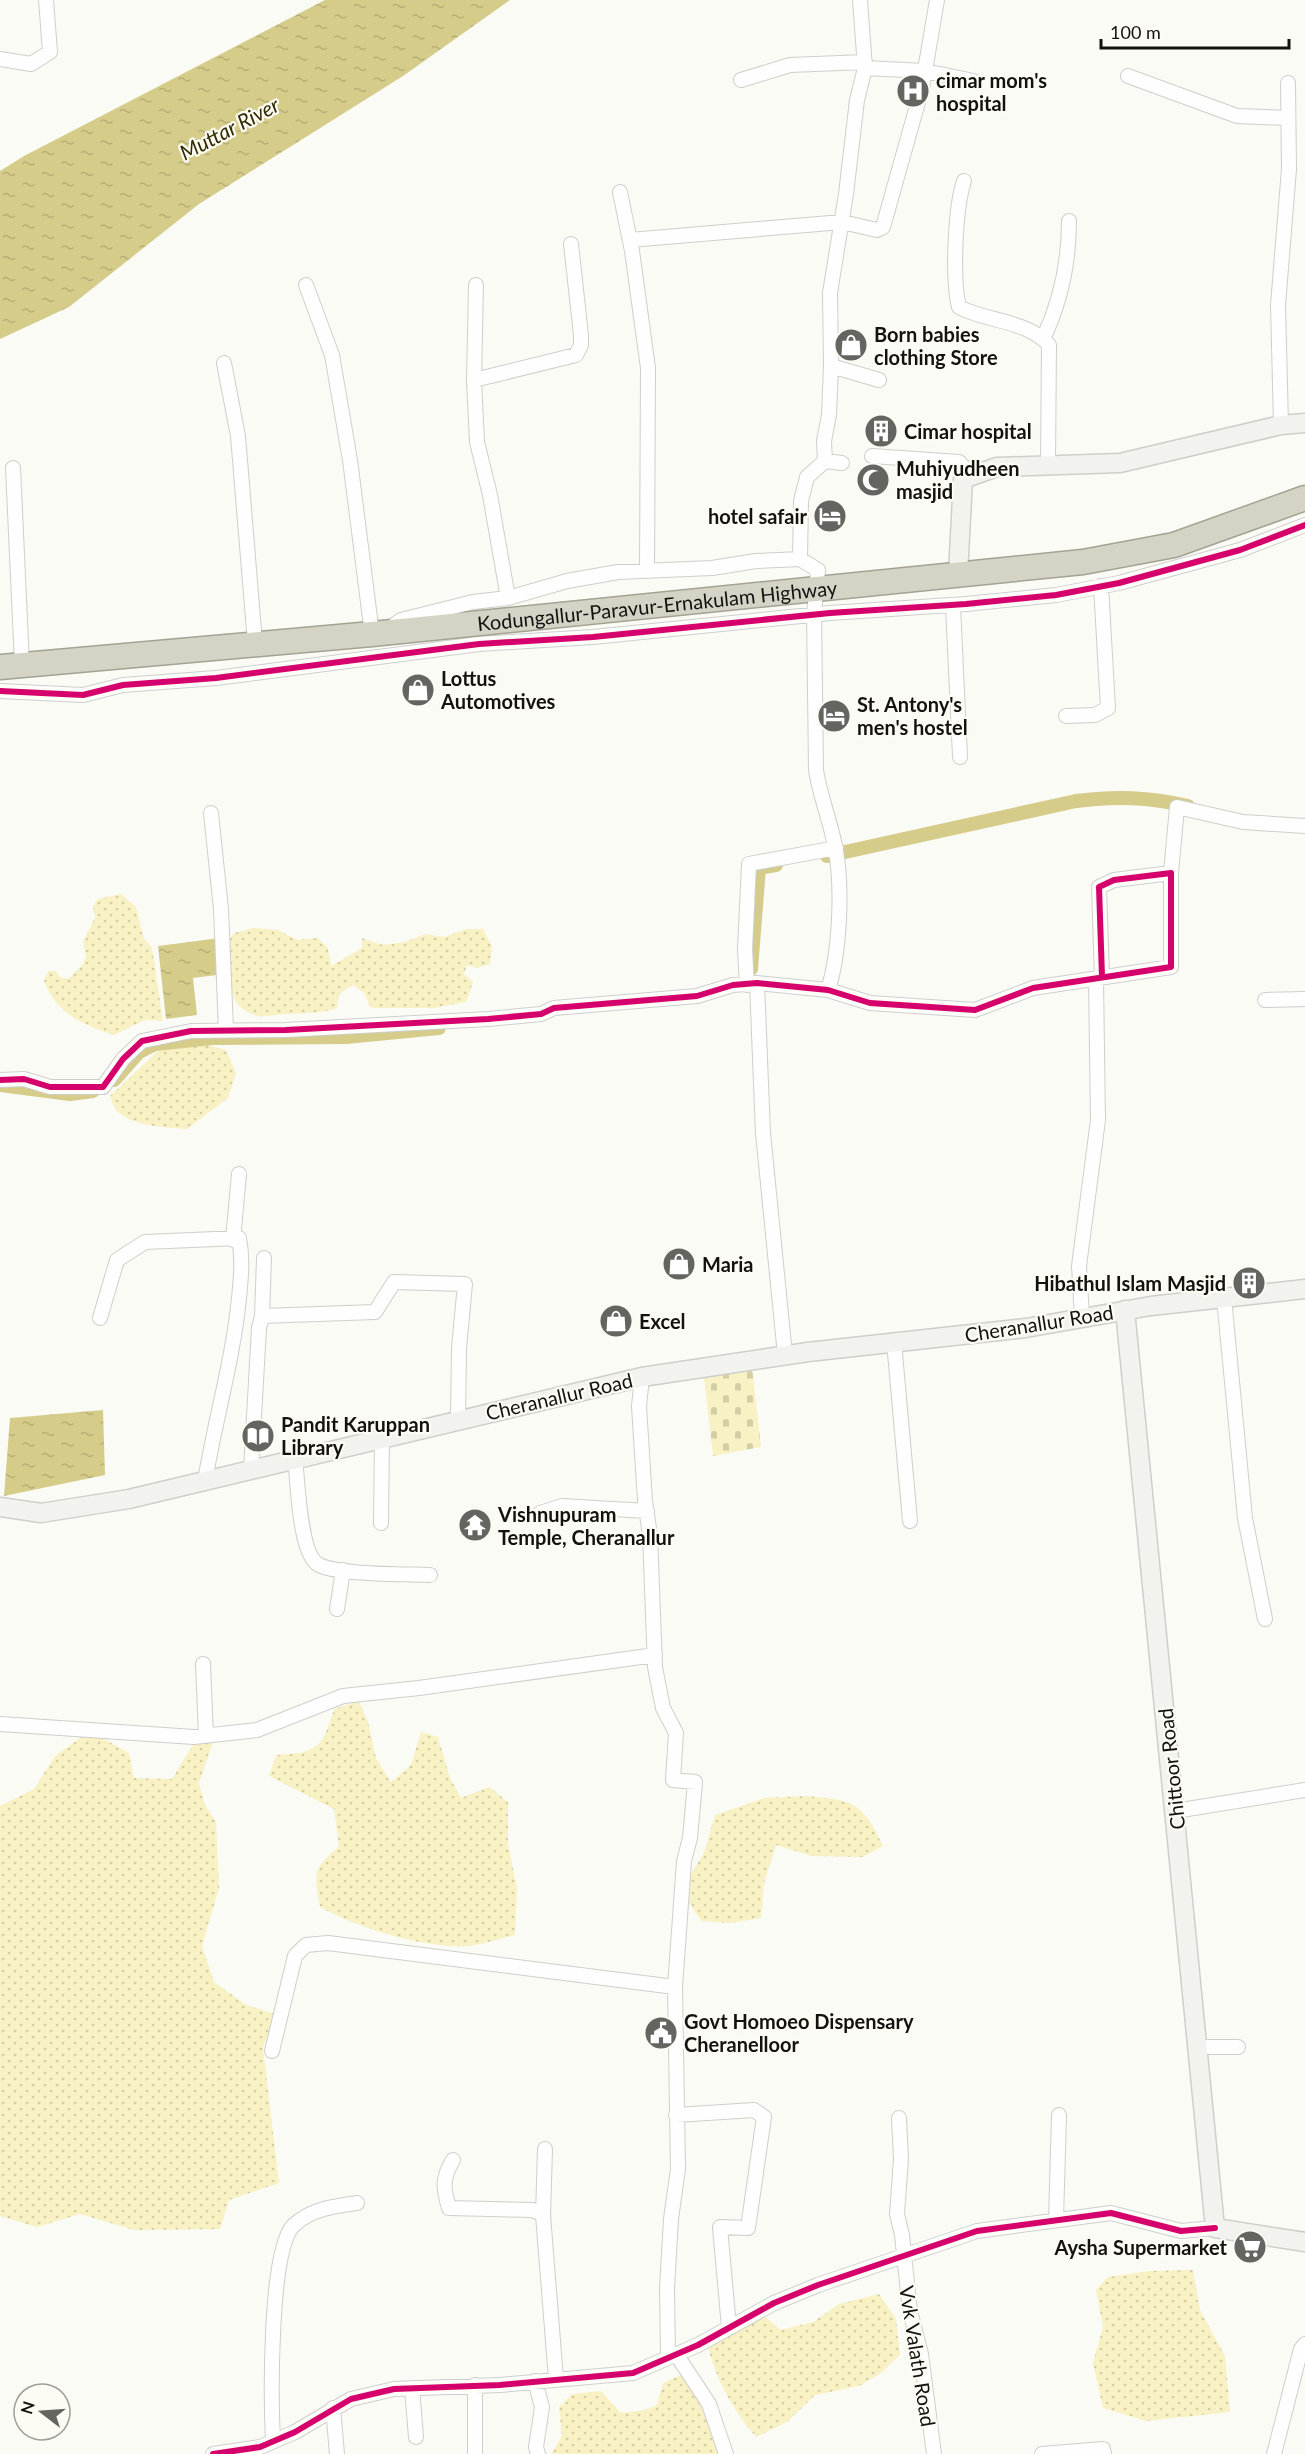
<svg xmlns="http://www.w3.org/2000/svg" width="1305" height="2454" font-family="Lato,sans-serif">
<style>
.grass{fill:url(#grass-dots)}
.cemetery{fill:url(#cemetery-stones)}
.water{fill:url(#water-ripples)}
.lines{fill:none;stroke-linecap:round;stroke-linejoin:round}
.canal{stroke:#d5cc8a;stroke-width:14}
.street-casing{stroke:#cececb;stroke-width:16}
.secondary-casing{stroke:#cececb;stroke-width:21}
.highway-casing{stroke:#a4a292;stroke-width:27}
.street{stroke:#fefefe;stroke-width:14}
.secondary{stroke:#f2f2ee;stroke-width:18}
.highway{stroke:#d5d3c6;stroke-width:24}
.cycleway-casing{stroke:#fdfcf4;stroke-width:10}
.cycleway{stroke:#d6006c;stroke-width:6}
.labels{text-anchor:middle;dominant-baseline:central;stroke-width:4.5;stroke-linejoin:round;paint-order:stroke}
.poi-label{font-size:20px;font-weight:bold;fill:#131210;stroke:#fdfcf4;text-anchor:start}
.street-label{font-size:20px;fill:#131210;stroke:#fdfcf4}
.water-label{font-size:21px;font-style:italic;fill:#312b02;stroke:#fdfcf4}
</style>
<defs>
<pattern id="grass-dots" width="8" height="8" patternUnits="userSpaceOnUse" patternTransform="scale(1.5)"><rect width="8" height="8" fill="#f8f1c3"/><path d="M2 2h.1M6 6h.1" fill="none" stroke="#d4cea6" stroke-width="1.8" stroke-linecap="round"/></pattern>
<pattern id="cemetery-stones" width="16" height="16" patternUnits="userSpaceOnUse" patternTransform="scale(1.5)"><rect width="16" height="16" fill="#f8f1c3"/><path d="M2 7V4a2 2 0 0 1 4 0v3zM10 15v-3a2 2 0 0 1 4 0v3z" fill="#d4cea6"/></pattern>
<pattern id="water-ripples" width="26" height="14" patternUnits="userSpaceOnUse" patternTransform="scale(1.5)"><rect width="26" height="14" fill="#d5cc8a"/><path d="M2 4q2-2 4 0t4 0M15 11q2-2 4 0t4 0" fill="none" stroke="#b6ae76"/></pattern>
</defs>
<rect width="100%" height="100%" fill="#fbfbf6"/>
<!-- grass -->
<path class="grass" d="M121,894L136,907L144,939L152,948L163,1021L145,1020L114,1035C84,1026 55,1012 44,981L48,971H56L60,977L68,979L83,964L86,956L83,941L95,918L93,906L98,899Z
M254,928L278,930L297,940L318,938L328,948L331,966L362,948V938L383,945L405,942L425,934L444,937L467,929H483L492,947L490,964L477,968L467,965L464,974L473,982L466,1002L434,1008H371L364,993L353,985C341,991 337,995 337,1008C321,1014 304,1013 287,1014C278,1014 268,1017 259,1016C224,1010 226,966 230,939L234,933Z
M198,1042L226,1050L236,1073L228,1098L187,1129C166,1127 132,1127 116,1110C113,1107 112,1100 110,1096L159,1050Z
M359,1701L368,1722L376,1758L391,1782L411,1765L421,1732L438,1737L450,1778L461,1798L489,1787L508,1802V1844L517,1888L515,1935C500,1939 484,1944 469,1946C425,1949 358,1928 320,1907C314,1871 312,1871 339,1846L334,1809L269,1776L276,1755C319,1753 322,1748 334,1709Z
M90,1731L129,1753L134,1778L172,1779L194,1743L215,1736L199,1783L205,1805L216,1822L219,1888L202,1946L214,1982L246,2005L276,2014L263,2047L279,2183L229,2200L220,2229L134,2230L80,2214L37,2227L0,2216V1806L34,1789L55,1756Z
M805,1796C853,1800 862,1801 883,1846L863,1857L812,1856L776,1845L764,1883L761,1918L730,1923L701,1921L681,1890L704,1853L715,1815L765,1798Z
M1193,2270L1200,2310L1225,2356L1230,2412L1146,2421L1103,2408L1093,2363L1103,2327L1096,2290L1108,2277L1149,2271Z
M879,2294L896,2319L900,2355L881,2373L859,2386L815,2395L787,2422L756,2437C731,2408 715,2377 706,2340L759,2312L781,2330L813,2322L839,2304Z
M688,2372L726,2454H551L562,2436L559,2407L572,2394L601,2391L621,2413L645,2410L657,2405L663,2383Z"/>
<!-- cemetery -->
<path class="cemetery" d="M752,1367L761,1447L713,1456L704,1377Z"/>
<!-- water -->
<path class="water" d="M325,0H510L403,76L199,204L69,307L0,339V171L24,156Z
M220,938L224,974L193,978L197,1015L166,1019L158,946Z
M103,1410L105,1475L4,1496L10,1418Z"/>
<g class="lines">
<!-- canal -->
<path class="canal" d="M827,856L1076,801C1117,796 1148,797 1188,806
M751,969L759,868L776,865
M114,1080L139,1052L155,1044L212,1038L346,1037L439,1028
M0,1085L70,1094L93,1091"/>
<defs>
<path id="street" d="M0,59L31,64L50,52L46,0
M865,68L925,71L974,81
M1128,76L1237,116L1288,118
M741,80L790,65L865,62
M964,181C955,208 952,280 959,307C987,322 1027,320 1049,345L1048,465
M620,192L632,251L648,368L647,570
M630,240L842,222L877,230L883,227L922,88L937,0
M306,285L332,355L350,460L372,634
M476,285L474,380L477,442L490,495L508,598
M1043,339C1061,301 1069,262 1069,221
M224,363L238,436L255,643
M831,366L879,380
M474,380L576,355L581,345V335L571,244
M1281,425L1278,305L1289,169L1288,83
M872,456L959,462L972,476
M825,461L842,463
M13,468L22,664
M800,559L801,501L807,477L825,461L824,441L829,415L831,366L830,293L846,194L857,100L865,68L860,0
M953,605L960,757
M394,625L401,620L473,602L508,598L567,581L618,572L712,568L756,561L800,559L818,570L814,614L816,770C820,796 830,820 835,846C843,886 840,952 828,990
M0,691L83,695L123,685L216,678L479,644L593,637L830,613L966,604L1056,595L1119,583L1240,550L1305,525
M1066,716L1095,715L1108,708L1101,586
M211,813L221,909L226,1030
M1171,873L1177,807L1243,822L1305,826
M757,983L763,1133L785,1355
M747,985L745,950L749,864L836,848
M1265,1000L1305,999
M0,1080L24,1079L50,1087H103L123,1059L142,1041L191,1031L286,1030L488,1019L541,1014L554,1008L697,996L733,985L757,983L828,990L870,1003L975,1010L1033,988L1171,967V873L1114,880L1099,887L1102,977
M233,1240L239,1174
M1224,1298L1245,1518L1265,1619
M262,1316L264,1258
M1082,1317L1079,1266L1098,1120L1096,978
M100,1318L117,1260L145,1242L239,1238C243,1259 241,1278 239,1298C233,1360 215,1420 205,1481
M894,1342L910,1521
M642,1377L639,1406L645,1501L650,1535L655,1667L663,1708L676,1733L673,1780L695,1782L690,1838L684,1861L675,1987L678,2169L671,2219L667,2288L668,2357
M295,1459C298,1481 299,1555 319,1565C340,1575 404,1574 430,1575
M251,1470L259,1328L262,1316L375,1312L394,1282L465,1284L459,1348L458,1419
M540,1513L562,1506L647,1511
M381,1523L382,1438
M337,1609L343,1570
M203,1664L206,1735
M0,1724L194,1737L257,1730L343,1696L419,1688L655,1655
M1175,1811L1305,1790
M1198,2047H1238
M272,2051L295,1956L306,1945L328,1943L675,1987
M676,2115L754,2110L764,2117L748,2228L720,2227L729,2328
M899,2118L901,2159L897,2214L902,2235L910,2311L921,2354L934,2454
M453,2160C442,2178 443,2188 449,2208L533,2210L543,2215L556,2379
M543,2215L545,2149
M1056,2220L1059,2115
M676,2354L709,2404L726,2454
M535,2381L542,2407L536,2447L538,2454
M412,2388L416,2437
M333,2408L337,2454
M273,2441C271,2402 269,2252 293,2226C310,2209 334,2206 357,2203
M213,2454L260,2447L295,2432L351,2399L394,2389L500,2385L633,2373L698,2345L774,2303L818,2285L977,2231L1111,2213L1181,2231L1215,2228
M475,2454V2385
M1042,2454L1103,2449L1104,2454
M1274,2454L1301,2349L1305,2344"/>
<path id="secondary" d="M958,574L963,479L997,467L1120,463L1281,425L1305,423
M1125,1310L1215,2228L1305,2242
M0,1507L41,1513L129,1499L642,1377L808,1352L1026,1328L1151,1306L1305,1289"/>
<g id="highway">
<path id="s1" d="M0,667L372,634L1083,562L1174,545L1305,498"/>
</g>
</defs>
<!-- street casing -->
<use href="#street" class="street-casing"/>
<!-- secondary casing -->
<use href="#secondary" class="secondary-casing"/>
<!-- highway casing -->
<use href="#highway" class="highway-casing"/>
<!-- street -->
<use href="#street" class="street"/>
<!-- secondary -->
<use href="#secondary" class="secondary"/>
<!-- highway -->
<use href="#highway" class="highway"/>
<defs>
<path id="cycleway" d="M0,691L83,695L123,685L216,678L479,644L593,637L830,613L966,604L1056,595L1119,583L1240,550L1305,525
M0,1080L24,1079L50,1087H103L123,1059L142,1041L191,1031L286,1030L488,1019L541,1014L554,1008L697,996L733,985L757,983L828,990L870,1003L975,1010L1033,988L1171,967V873L1114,880L1099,887L1102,977
M213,2454L260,2447L295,2432L351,2399L394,2389L500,2385L633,2373L698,2345L774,2303L818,2285L977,2231L1111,2213L1181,2231L1215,2228"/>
</defs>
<!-- cycleway casing -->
<use href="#cycleway" class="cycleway-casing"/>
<!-- cycleway -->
<use href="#cycleway" class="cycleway"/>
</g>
<!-- icons -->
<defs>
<symbol id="hospital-disc" viewBox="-11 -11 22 22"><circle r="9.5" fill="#646460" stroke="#fdfcf4"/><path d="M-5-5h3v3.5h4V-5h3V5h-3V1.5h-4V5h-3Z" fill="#fff"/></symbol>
<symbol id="shop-disc" viewBox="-11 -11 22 22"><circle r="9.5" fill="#646460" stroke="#fdfcf4"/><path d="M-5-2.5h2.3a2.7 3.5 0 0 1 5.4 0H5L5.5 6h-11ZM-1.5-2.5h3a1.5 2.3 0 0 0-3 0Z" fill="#fff"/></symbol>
<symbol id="building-disc" viewBox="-11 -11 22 22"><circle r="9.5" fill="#646460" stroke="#fdfcf4"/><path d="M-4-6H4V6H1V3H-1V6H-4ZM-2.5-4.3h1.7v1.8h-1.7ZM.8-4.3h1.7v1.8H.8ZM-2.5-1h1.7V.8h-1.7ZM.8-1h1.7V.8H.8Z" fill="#fff"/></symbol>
<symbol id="mosque-disc" viewBox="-11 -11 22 22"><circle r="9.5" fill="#646460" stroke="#fdfcf4"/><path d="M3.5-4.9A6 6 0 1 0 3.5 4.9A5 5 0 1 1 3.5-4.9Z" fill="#fff"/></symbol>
<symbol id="hotel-disc" viewBox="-11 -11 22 22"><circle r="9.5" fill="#646460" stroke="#fdfcf4"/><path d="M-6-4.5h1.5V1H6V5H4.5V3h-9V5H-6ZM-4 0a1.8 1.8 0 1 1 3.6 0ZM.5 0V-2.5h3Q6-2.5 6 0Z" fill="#fff"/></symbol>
<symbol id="library-disc" viewBox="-11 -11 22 22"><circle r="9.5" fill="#646460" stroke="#fdfcf4"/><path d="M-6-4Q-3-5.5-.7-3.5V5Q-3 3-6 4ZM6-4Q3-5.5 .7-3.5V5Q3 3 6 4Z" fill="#fff"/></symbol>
<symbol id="temple-disc" viewBox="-11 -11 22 22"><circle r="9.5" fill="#646460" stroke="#fdfcf4"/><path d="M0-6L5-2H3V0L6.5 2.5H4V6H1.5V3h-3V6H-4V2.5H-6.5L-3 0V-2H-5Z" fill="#fff"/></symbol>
<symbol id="civic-disc" viewBox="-11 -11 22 22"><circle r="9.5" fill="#646460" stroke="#fdfcf4"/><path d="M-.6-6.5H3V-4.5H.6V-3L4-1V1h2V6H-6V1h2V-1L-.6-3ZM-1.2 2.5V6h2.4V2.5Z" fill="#fff"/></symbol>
<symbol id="supermarket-disc" viewBox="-11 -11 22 22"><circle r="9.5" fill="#646460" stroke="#fdfcf4"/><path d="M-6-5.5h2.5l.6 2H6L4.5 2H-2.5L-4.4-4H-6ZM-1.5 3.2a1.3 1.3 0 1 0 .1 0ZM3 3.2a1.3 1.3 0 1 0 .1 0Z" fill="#fff"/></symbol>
</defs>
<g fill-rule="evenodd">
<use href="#hospital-disc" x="894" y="72" width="38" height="38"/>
<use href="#shop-disc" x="832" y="326" width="38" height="38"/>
<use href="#building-disc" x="862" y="412" width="38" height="38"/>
<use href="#mosque-disc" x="854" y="461" width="38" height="38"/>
<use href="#hotel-disc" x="811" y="497" width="38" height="38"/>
<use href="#shop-disc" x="399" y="671" width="38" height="38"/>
<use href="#hotel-disc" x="815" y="697" width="38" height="38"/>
<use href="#shop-disc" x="660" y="1245" width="38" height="38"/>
<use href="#building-disc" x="1230" y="1264" width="38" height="38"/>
<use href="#shop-disc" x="597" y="1302" width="38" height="38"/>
<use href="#library-disc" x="239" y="1417" width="38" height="38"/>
<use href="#temple-disc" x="456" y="1506" width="38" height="38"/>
<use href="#civic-disc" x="642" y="2014" width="38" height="38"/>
<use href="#supermarket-disc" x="1231" y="2228" width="38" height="38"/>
</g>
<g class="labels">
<!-- poi labels -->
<g class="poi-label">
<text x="936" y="80">cimar mom's<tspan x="936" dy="23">hospital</tspan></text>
<text x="874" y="334">Born babies<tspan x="874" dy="23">clothing Store</tspan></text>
<text x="904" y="431">Cimar hospital</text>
<text x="896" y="468">Muhiyudheen<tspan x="896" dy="23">masjid</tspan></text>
<text x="807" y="516" text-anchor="end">hotel safair</text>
<text x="441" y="678">Lottus<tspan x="441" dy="23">Automotives</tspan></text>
<text x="857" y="704">St. Antony's<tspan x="857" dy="23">men's hostel</tspan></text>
<text x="702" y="1264">Maria</text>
<text x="1226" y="1283" text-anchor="end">Hibathul Islam Masjid</text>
<text x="639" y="1321">Excel</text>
<text x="281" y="1424">Pandit Karuppan<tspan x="281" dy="23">Library</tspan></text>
<text x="498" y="1514">Vishnupuram<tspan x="498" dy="23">Temple, Cheranallur</tspan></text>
<text x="684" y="2021">Govt Homoeo Dispensary<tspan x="684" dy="23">Cheranelloor</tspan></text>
<text x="1227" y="2247" text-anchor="end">Aysha Supermarket</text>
</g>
<!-- street labels -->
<g class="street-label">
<text stroke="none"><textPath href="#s1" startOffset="660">Kodungallur-Paravur-Ernakulam Highway</textPath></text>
<text transform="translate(1039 1323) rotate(-9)">Cheranallur Road</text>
<text transform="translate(559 1396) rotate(-13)">Cheranallur Road</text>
<text transform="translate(1171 1769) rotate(-96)">Chittoor Road</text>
<text transform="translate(918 2356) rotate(81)">Vvk Valath Road</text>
</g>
<!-- water labels -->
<g class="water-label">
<text transform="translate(229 128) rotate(-28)">Muttar River</text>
</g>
</g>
<!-- north arrow -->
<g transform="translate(42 2412) rotate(287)"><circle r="28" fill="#fdfcf4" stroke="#9f9e99" stroke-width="1.5"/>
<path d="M0-4.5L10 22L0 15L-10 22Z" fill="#646460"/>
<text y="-9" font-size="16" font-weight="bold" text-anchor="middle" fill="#131210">N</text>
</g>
<!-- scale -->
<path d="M1101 39v9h188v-9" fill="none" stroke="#131210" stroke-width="3"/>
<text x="1110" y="39" font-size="18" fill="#131210" stroke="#fdfcf4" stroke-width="4.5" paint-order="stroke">100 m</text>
</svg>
